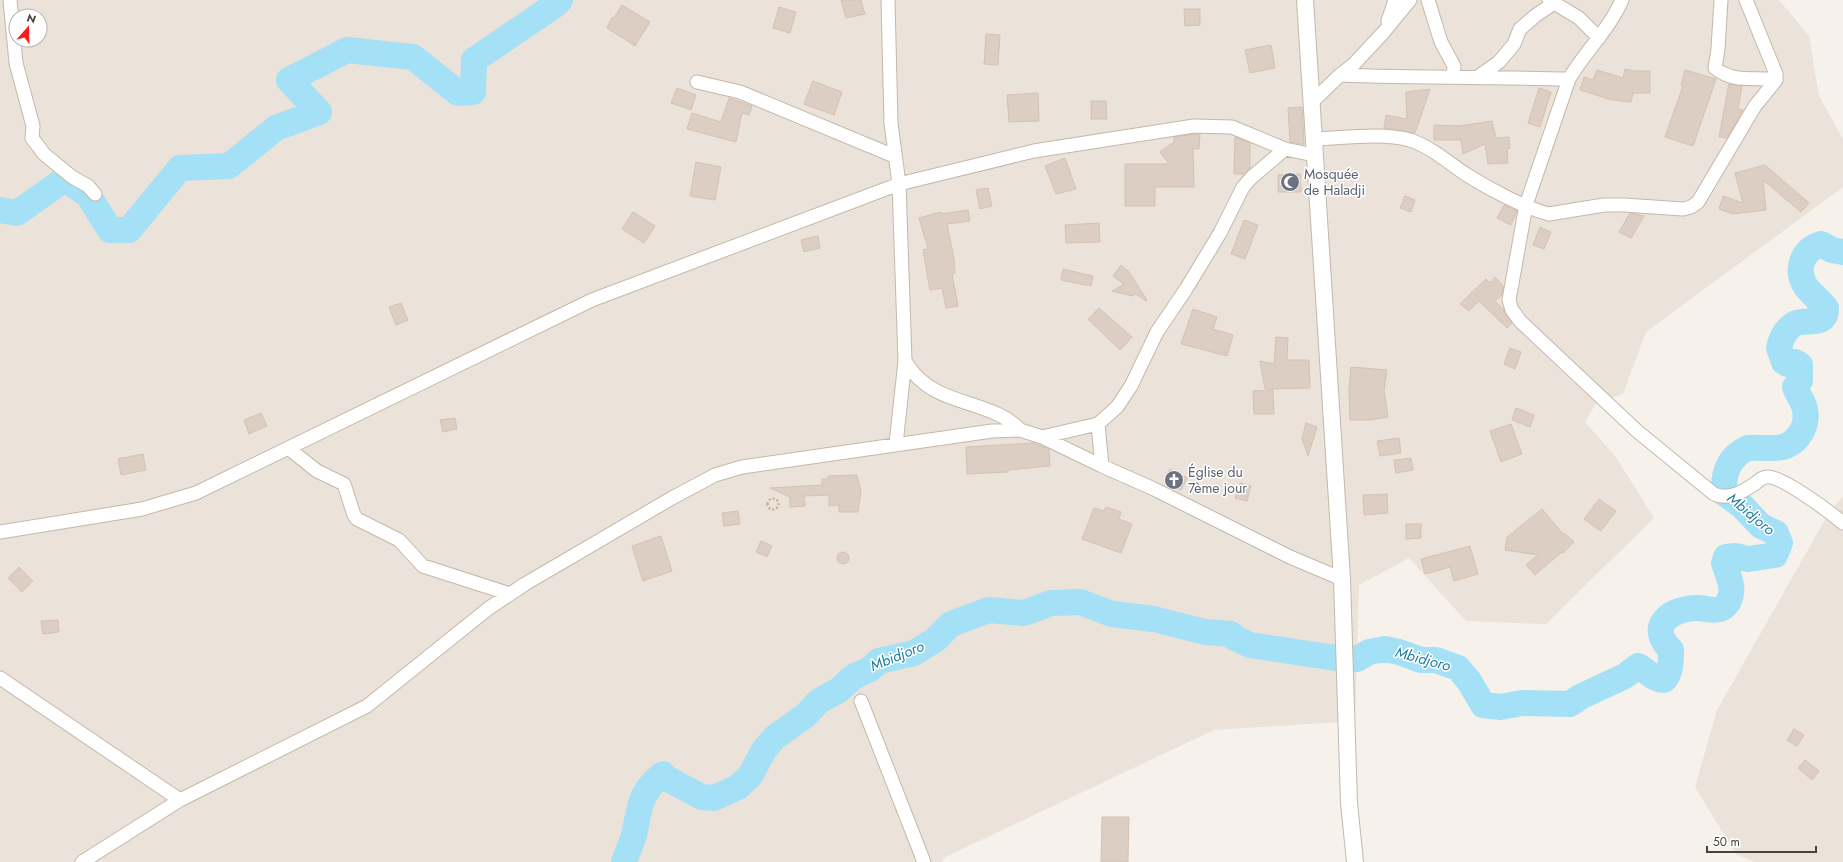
<svg xmlns="http://www.w3.org/2000/svg" width="1843" height="862" font-family="Jost,sans-serif">
<style>
.residential{fill:#ebe2d9;fill-rule:evenodd}
.lines{fill:none;stroke-linecap:round;stroke-linejoin:round}
.river{stroke:#a4e1f6;stroke-width:26}
.building{fill:#dccec2;stroke:#d5c2b2}
.minor-casing{stroke:#c3b8ac;stroke-width:15}
.tertiary-casing{stroke:#c3b8ac;stroke-width:18}
.path{stroke:#c6b19c;stroke-width:2.5;stroke-dasharray:2 2;stroke-linecap:butt}
.minor{stroke:#fff;stroke-width:13}
.tertiary{stroke:#fff;stroke-width:16}
.labels{text-anchor:middle;dominant-baseline:central;stroke-width:3;stroke-linejoin:round;paint-order:stroke}
.worship-label{font-size:14px;fill:#5b616d;stroke:#fff;text-anchor:start}
.water-label{font-size:15px;font-style:italic;fill:#227d9f;stroke:#fff}
</style>
<rect width="100%" height="100%" fill="#f7f1eb"/>
<!-- residential -->
<path class="residential" d="M0,0H1779L1809,36L1819,96L1843,139V187L1646,332L1623,394L1597,402L1585,422L1615,456L1654,518L1546,624L1466,621L1409,558L1359,585L1355,721L1214,730L945,857L942,862H0ZM16,16H40V40H16Z
M1843,496V862H1754L1736,854L1695,787L1717,710L1830,511Z"/>
<g class="lines">
<!-- river -->
<path class="river" d="M0,210L17,213L65,179L88,195L110,230H129L180,168L229,166L276,128L319,112L289,80L347,50L413,57L458,93L473,92L474,60L555,5L560,0
M624,862C627,853 631,844 634,835C640,808 639,792 663,774L664,777L702,797L714,798L738,787L750,776L764,750L774,738L806,715L819,701L839,690L853,677L870,669L879,661L914,653L935,640L951,624L989,610L1024,613L1051,603L1080,602L1112,614L1154,619L1205,632L1231,634L1235,638L1250,645L1336,658L1357,659L1369,652L1385,649L1399,652L1421,660H1436L1458,668L1469,681L1483,705L1500,707L1522,703L1570,704L1580,697L1625,676L1638,666C1648,671 1652,679 1664,680C1671,674 1671,659 1671,650C1647,626 1669,610 1695,608C1704,607 1711,612 1720,609C1723,608 1727,604 1729,601C1735,587 1728,576 1724,563L1726,557L1735,556L1748,559L1775,555L1780,543L1776,533L1761,526L1742,506L1724,493C1723,473 1729,456 1748,448C1760,447 1775,450 1786,446C1800,440 1808,424 1805,410C1804,402 1798,396 1795,387L1800,381V365L1795,362L1788,364L1784,362L1779,348C1781,338 1785,330 1794,324C1805,317 1826,329 1826,308C1821,302 1810,292 1806,287C1795,270 1802,250 1821,244L1832,250L1843,252"/>
</g>
<!-- building -->
<path class="building" d="M841,0H861L865,14L846,18Z
M622,5L650,22L635,46L607,28L612,17L614,18Z
M779,7L796,12L790,33L773,28Z
M1184,9H1200V25L1185,26Z
M986,34L1000,35L998,65L984,64Z
M1271,45L1275,68L1250,73L1245,50Z
M1625,69L1635,71H1650V93H1633L1631,102L1612,100L1580,90L1584,77L1593,80L1597,70L1623,78Z
M1685,70L1716,79L1693,146L1665,137L1683,86L1681,85Z
M813,81L842,92L834,115L804,104Z
M1729,84L1742,86L1738,109L1743,110L1727,138L1719,137Z
M677,88L696,95L691,110L671,103Z
M1539,88L1551,92L1540,127L1528,123Z
M1430,89L1415,133L1384,128L1386,115L1407,119L1406,92Z
M1038,93L1039,121L1009,122L1007,95Z
M729,98L752,106L749,115L742,113L736,142L687,129L692,113L721,122Z
M1091,101H1106L1107,119H1091Z
M1302,107L1304,144H1300L1290,142L1288,108Z
M1492,121L1496,138L1509,137L1510,148L1507,149L1508,163L1488,164L1485,144L1463,154L1461,140H1434V125L1459,126Z
M1195,134H1200L1199,149H1193L1194,187H1155V206H1125V164H1169L1160,152L1174,142V137Z
M1235,137L1250,143V169L1244,174H1234Z
M1065,158L1076,189L1056,194L1045,166Z
M696,162L721,167L715,200L690,196Z
M1765,165L1809,203L1801,212L1763,180L1766,210L1733,214L1719,209L1723,196L1743,203L1735,173Z
M1300,174L1301,192H1278V175Z
M988,188L992,206L980,209L976,190Z
M1405,196L1415,200L1411,212L1400,208Z
M1504,205L1517,211L1511,225L1497,218Z
M968,210L970,221L947,224L954,259L955,273L952,274L958,306L946,308L942,288L930,290L923,250L928,249L919,218L941,212V214Z
M633,212L655,226L644,243L622,229Z
M1630,213L1644,216L1631,238L1619,232Z
M1244,220L1258,225L1245,259L1231,254Z
M1099,223L1100,242L1066,243L1065,225Z
M1540,227L1551,232L1544,249L1533,245Z
M818,236L820,248L804,252L801,240Z
M1121,265L1129,272L1147,300L1146,301L1136,294L1132,296L1112,291L1124,284L1113,276Z
M1063,269L1093,276L1091,286L1061,280Z
M1495,277L1503,286L1502,295L1495,301L1504,310L1512,323L1507,328L1479,301L1469,311L1460,304L1486,279L1490,283Z
M401,303L408,320L396,325L389,307Z
M1099,308L1132,337L1120,350L1088,319Z
M1193,309L1217,317L1213,329L1233,335L1227,356L1181,344Z
M1276,337L1288,338L1287,360H1309L1310,388L1265,389L1260,361L1274,364Z
M1510,348L1521,352L1515,369L1504,364Z
M1351,367L1387,370L1384,390L1388,417L1370,420H1350L1349,390Z
M1273,390L1274,414H1254L1253,391Z
M1516,408L1534,415L1530,427L1512,420Z
M261,413L267,426L249,434L244,420Z
M455,418L457,429L443,432L440,420Z
M1306,423L1317,427L1308,456L1302,439Z
M1511,424L1522,454L1501,462L1490,431Z
M1399,438L1401,453L1380,456L1377,441Z
M1033,443L1049,449L1050,466L1008,470V472L967,474L966,447Z
M143,454L146,470L121,475L118,459Z
M1411,458L1413,470L1396,473L1394,460Z
M1170,469L1187,478L1181,490L1164,481Z
M857,475L861,491L858,512H839V505L829,506V495L804,496L805,506L790,507V497L770,488L822,485V479H828V476Z
M1240,483L1251,486L1247,501L1235,498Z
M1387,494L1388,513L1364,515L1363,495Z
M1599,499L1616,511L1601,531L1584,519Z
M1106,507L1121,512L1119,519L1132,524L1121,553L1082,539L1094,508L1104,511Z
M1542,509L1563,534L1564,533L1574,542L1563,553L1562,552L1535,575L1526,565L1538,555L1505,550L1507,537Z
M738,511L740,524L724,526L722,513Z
M1406,524H1421V538L1406,539Z
M661,536L672,571L643,581L632,546Z
M761,541L772,546L767,557L756,552Z
M1470,546L1478,574L1454,581L1450,567L1425,574L1421,559Z
M837 558a6 6 0 1 1 12 0a6 6 0 1 1-12 0Z
M19,567L33,581L22,592L8,578Z
M58,620L59,632L43,634L41,621Z
M1794,729L1804,735L1797,746L1787,740Z
M1805,760L1819,771L1812,780L1798,768Z
M1102,817H1129L1128,862H1101Z"/>
<g class="lines">
<defs>
<path id="minor" d="M10,0L16,63L33,126L32,138L44,154L72,177L88,186L95,194
M888,0L891,123L899,184L905,361L896,444
M1428,0L1441,42L1454,66L1453,77
M1549,0L1579,18L1599,38
M1622,0C1609,30 1585,51 1569,79L1526,205L1509,300L1512,310L1521,322L1637,431L1714,494C1729,501 1744,491 1756,483C1759,480 1763,477 1767,477C1781,475 1831,513 1843,523
M1721,0L1718,49L1715,68C1735,84 1753,76 1776,80
M1388,21L1395,0
M1340,75C1416,78 1493,77 1569,79
M1479,76L1499,62L1514,44L1520,29L1535,16L1554,3
M697,82L740,92L894,156
M1312,102L1340,75L1353,65L1383,33L1410,0
M1314,139C1342,138 1384,132 1410,140C1431,147 1449,163 1467,175C1489,189 1525,208 1549,214L1604,205H1624L1683,209L1691,207L1698,202L1755,106L1776,80V74L1746,0
M905,361C910,369 915,376 923,382C948,404 999,405 1020,430
M1098,424L1102,466
M1042,437L1098,424L1117,407L1131,386L1157,332L1186,289L1220,233L1243,187L1252,177L1285,149
M288,448L317,471L344,484L354,515L357,519L399,540L423,566L510,594
M0,532L142,509L196,493L592,300L899,184L1034,151L1194,126L1232,127L1285,149L1314,155
M0,678L180,800
M861,701L924,862
M82,862L180,800L367,706L489,608L525,584L672,498L715,475L742,467L992,431L1020,430L1042,437L1102,466L1154,489L1290,557L1342,579"/>
<path id="tertiary" d="M1305,0L1342,579L1349,803L1355,862"/>
</defs>
<!-- minor casing -->
<use href="#minor" class="minor-casing"/>
<!-- tertiary casing -->
<use href="#tertiary" class="tertiary-casing"/>
<!-- path -->
<path class="path" d="M767.5 504a5.5 5.5 0 1 1 11 0a5.5 5.5 0 1 1-11 0Z"/>
<!-- minor -->
<use href="#minor" class="minor"/>
<!-- tertiary -->
<use href="#tertiary" class="tertiary"/>
</g>
<!-- icons -->
<defs>
<symbol id="mosque-disc" viewBox="-11 -11 22 22"><circle r="9.5" fill="#6b7280" stroke="#fff"/><path d="M3.5-4.9A6 6 0 1 0 3.5 4.9A5 5 0 1 1 3.5-4.9Z" fill="#fff"/></symbol>
<symbol id="church-disc" viewBox="-11 -11 22 22"><circle r="9.5" fill="#6b7280" stroke="#fff"/><path d="M-1.2-6h2.4v3.5h3.3v2.4h-3.3V6h-2.4V-.1h-3.3v-2.4h3.3Z" fill="#fff"/></symbol>
</defs>
<g fill-rule="evenodd">
<use href="#mosque-disc" x="1279" y="171" width="22" height="22"/>
<use href="#church-disc" x="1163" y="469" width="22" height="22"/>
</g>
<g class="labels">
<!-- worship labels -->
<g class="worship-label">
<text x="1304" y="174">Mosquée<tspan x="1304" dy="16">de Haladji</tspan></text>
<text x="1188" y="472">Église du<tspan x="1188" dy="16">7ème jour</tspan></text>
</g>
<!-- water labels -->
<g class="water-label">
<text transform="translate(1751 514) rotate(40)">Mbidjoro</text>
<text transform="translate(897 656) rotate(-22)">Mbidjoro</text>
<text transform="translate(1423 659) rotate(15)">Mbidjoro</text>
</g>
</g>
<!-- north arrow -->
<g transform="translate(28 28) rotate(20)"><circle r="19" fill="#ffffff" stroke="#b7b3af"/>
<path d="M0-3L7 15L0 10L-7 15Z" fill="#ff1a1a"/>
<text y="-6" font-size="11" font-weight="bold" text-anchor="middle" fill="#4c4138">N</text>
</g>
<!-- scale -->
<path d="M1707 846v6h109v-6" fill="none" stroke="#4c4138" stroke-width="2"/>
<text x="1713" y="846" font-size="12" fill="#4c4138" stroke="#ffffff" stroke-width="3" paint-order="stroke">50 m</text>
</svg>
